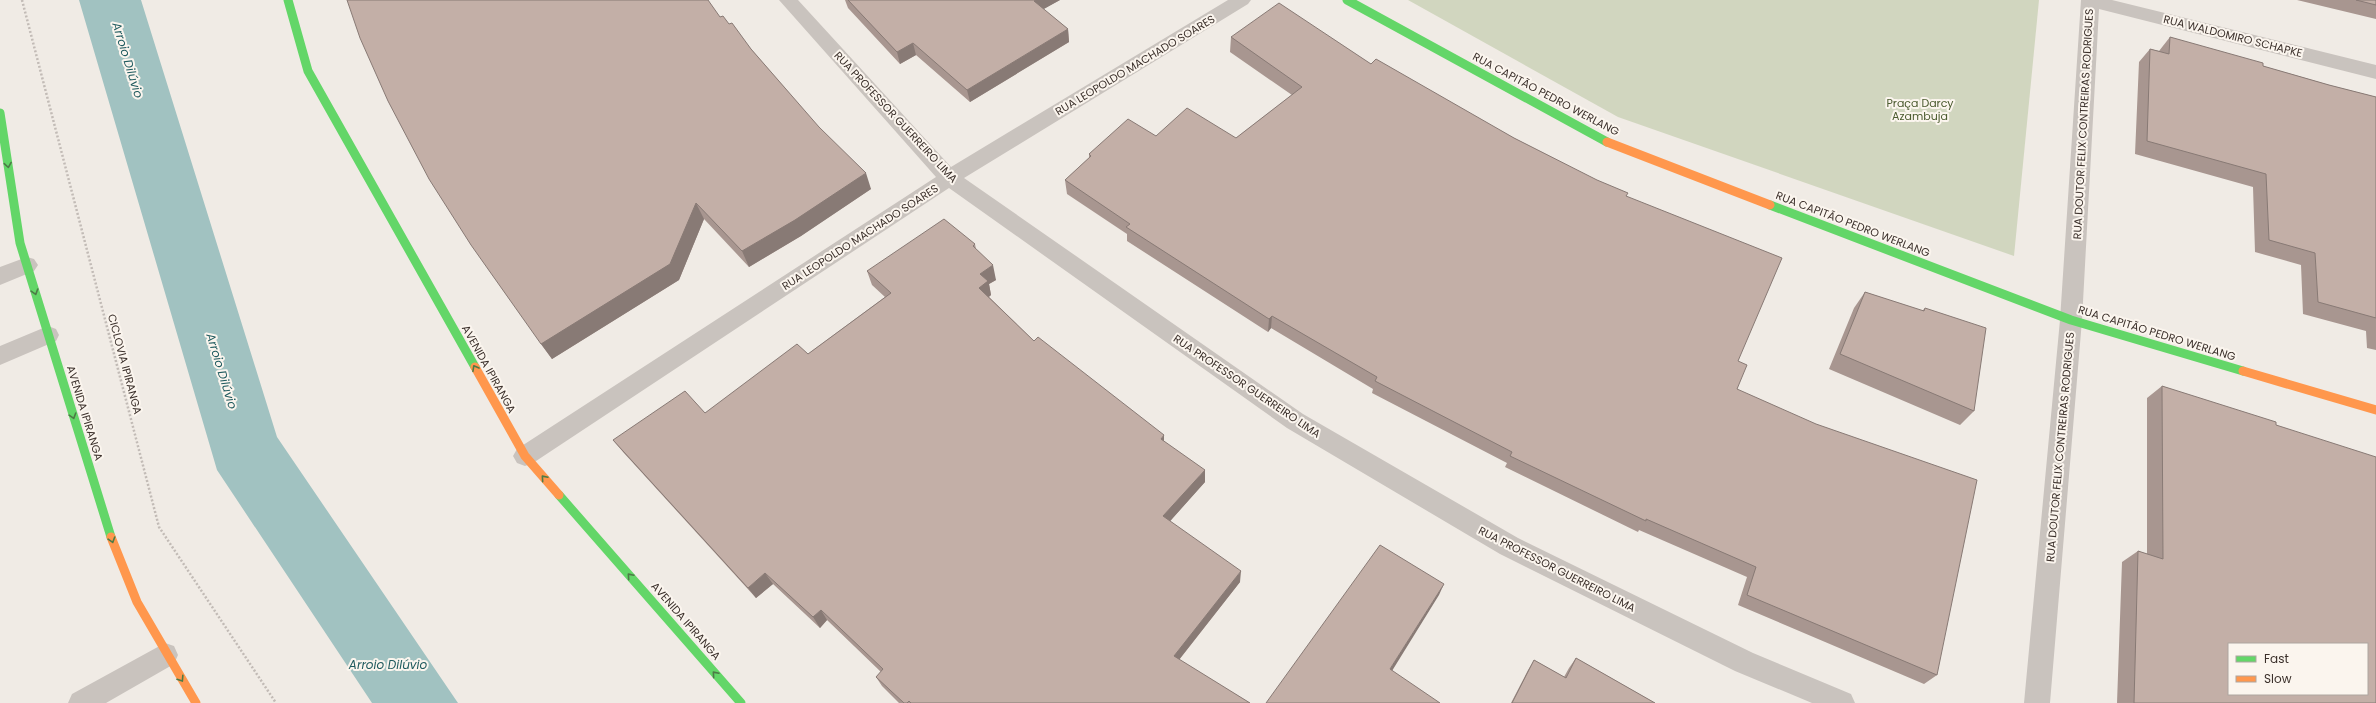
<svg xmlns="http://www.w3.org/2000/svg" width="2376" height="703" font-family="Poppins,sans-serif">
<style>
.green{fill:#d1d6bf}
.water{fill:#a1c2c1}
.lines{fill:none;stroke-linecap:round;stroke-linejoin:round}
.path{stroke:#c2bbb6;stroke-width:2.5;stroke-dasharray:2 2;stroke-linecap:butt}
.lane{fill:#c9c3be;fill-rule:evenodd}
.street{fill:#c9c3be;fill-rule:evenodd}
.fast{stroke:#63d668;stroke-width:9}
.slow{stroke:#ff974d;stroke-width:9}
.wall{fill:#a89690}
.shaded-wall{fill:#887a75}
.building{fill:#c3afa7;stroke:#887a75;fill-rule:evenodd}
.oneway{stroke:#4d7b46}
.labels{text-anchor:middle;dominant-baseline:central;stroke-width:4;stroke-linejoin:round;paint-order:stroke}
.street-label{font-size:11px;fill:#3b302b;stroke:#fbf5ee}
.park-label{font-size:11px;fill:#4a5a2e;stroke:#fbf5ee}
.water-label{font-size:12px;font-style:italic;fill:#1f5a5e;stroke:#fbf5ee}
</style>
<rect width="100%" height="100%" fill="#f0ebe5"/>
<!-- green -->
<path class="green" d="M1408,0H2039L2014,256L1618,117Z"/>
<!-- water -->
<path class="water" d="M79,0H141L277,437L458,703H372L217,470Z"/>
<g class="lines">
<!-- path -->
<path class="path" d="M22,0L159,527L276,703"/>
<!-- lane -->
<path class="lane" d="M27,257L34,259L38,265L34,271L0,285V267Z
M48,326L56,329L59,335L56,341L0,365V346Z"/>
<!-- street -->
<path class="street" d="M779,0H798L951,167L1228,0H1251L1248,4L964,178L1303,414L1518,538L1753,653L1851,694L1855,703H1812L1735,671L1500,554L1287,428L949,188L533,463L525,466L517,463L513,456L517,449L936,177Z
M2081,0H2112L2376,65V79L2099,9L2082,320L2050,703H2024L2060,320Z
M165,643L174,646L178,655L174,664L106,703H68L72,694Z"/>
<!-- fast -->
<path class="fast" d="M288,0L308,71L475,367
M1347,0L1607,142
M0,113L20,243L111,537
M1770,205L2071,320L2243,371
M559,495L741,703"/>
<!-- slow -->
<path class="slow" d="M1607,142L1770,205
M475,367L525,456L559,495
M2243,371L2376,410
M111,537L137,602L196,703"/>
</g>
<!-- wall -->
<path class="wall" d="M845,0H1060L1043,9L1068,29L1069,42L970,102L916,55L900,64L848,8Z
M2297,0H2376V19Z
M720,17L729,24L751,49L871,189L801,236L749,267L704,219L679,280L552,359L541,344Z
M1231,37L1371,64L1626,196L1738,361L1737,389L1937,675L1924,684L1738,605L1747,577L1639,530L1638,532L1505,467L1507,463L1372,393L1373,389L1271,328L1268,332L1127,241V234L1067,194L1065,180L1089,158V154L1236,138L1292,95L1230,52Z
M2170,37L2263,66L2329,85L2376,97V350L2367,348L2366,331L2303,314L2301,265L2255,252L2253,187L2135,154L2139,62L2150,49L2159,51Z
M975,244L976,249L996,280L989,284L991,295L989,297L1034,341L1164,441L1205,482L1170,521L1240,582L1179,660L1250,703H899L882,686L876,677L881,672L827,620L820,628L773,584L756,598L623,452L613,440L705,413L808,354L885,297L872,285L867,271Z
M1865,292L1922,311L1925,308L1974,411L1960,425L1829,369L1854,308Z
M2162,386L2276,425L2376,703H2117L2122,562L2138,551L2147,554V398Z
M1576,658L1655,703H1511L1528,670L1534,660L1564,677L1569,668Z"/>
<!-- shaded-wall -->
<path class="shaded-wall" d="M1036,0H1060L1035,14L1034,1Z
M1068,29L1069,42L970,102L967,90Z
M913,43L916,55L900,64L897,52Z
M866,173L871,189L801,236L749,267L742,251Z
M696,203L704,219L679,280L552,359L541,344Z
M993,265L996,280L989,284L991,295L982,302L979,288L980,274Z
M1272,316L1271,328L1268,332L1269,319Z
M1164,435V448L1161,439Z
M1205,470V482L1164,528L1163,516Z
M1241,571L1240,582L1174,666V656Z
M765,573L773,584L756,598L748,588Z
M1444,584L1439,595L1387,679L1390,669Z
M821,610L827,620L820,628L813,617Z"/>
<!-- building -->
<path class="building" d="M347,0H708L720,17L723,16L729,24L732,23L751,49L819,127L866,173L795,220L742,251L696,203L670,264L541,344L471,245L429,179L388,101L360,38Z
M848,0H1036L1034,1L1068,29L967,90L913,43L897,52Z
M2356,0H2376V5Z
M1279,3L1371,64L1376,59L1514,138L1597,180L1628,193L1626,196L1782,258L1738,361L1747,365L1737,389L1816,424L1977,480L1937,675L1747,595L1756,567L1646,519V521L1510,456L1512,452L1375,381L1377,377L1272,316L1269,319L1126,227L1130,224L1065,180L1091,156L1089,154L1128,119L1156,136L1187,108L1236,138L1302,87L1231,37Z
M2170,37L2263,63V66L2329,85L2376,97V318L2318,302L2315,253L2269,240L2266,174L2147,141L2150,49L2169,54Z
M944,219L975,244L973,246L993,265L980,274L988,281L979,288L1034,341L1038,337L1164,435L1161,439L1205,470L1163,516L1241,571L1174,656L1250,703H911L909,701L907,703H904L876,677L883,669L821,610L813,617L765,573L748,588L613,440L685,391L705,413L797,344L808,354L891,293L867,271Z
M1865,292L1924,311L1925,308L1986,328L1974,411L1840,354Z
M2162,386L2276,422V425L2376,457V703H2134L2138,551L2163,559ZM2229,644H2367V694H2229Z
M1380,545L1444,584L1390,669L1440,703H1266Z
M1576,658L1655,703H1512L1534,660L1566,678Z"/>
<!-- one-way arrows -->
<defs><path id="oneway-chevron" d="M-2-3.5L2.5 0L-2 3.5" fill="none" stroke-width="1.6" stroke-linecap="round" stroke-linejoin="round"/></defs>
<g class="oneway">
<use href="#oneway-chevron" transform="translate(8 165) rotate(81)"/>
<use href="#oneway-chevron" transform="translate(35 292) rotate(73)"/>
<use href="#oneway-chevron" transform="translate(475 368) rotate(-119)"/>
<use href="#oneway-chevron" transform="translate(73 416) rotate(73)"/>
<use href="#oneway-chevron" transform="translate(544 478) rotate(-131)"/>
<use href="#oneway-chevron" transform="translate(112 540) rotate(73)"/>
<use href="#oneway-chevron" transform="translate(630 576) rotate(-131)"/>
<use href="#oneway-chevron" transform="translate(715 674) rotate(-131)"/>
<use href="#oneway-chevron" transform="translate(181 679) rotate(57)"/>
</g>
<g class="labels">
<!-- street labels -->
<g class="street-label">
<text transform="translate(2233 36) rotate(14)">RUA WALDOMIRO SCHAPKE</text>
<text transform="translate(1135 65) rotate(-31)">RUA LEOPOLDO MACHADO SOARES</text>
<text transform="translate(1546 94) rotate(28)">RUA CAPITÃO PEDRO WERLANG</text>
<text transform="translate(896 117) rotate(47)">RUA PROFESSOR GUERREIRO LIMA</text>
<text transform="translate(2083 124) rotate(-87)">RUA DOUTOR FELIX CONTREIRAS RODRIGUES</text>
<text transform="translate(1853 224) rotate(21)">RUA CAPITÃO PEDRO WERLANG</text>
<text transform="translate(860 237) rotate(-33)">RUA LEOPOLDO MACHADO SOARES</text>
<text transform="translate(2157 333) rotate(17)">RUA CAPITÃO PEDRO WERLANG</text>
<text transform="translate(125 364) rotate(75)">CICLOVIA IPIRANGA</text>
<text transform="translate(489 369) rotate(61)">AVENIDA IPIRANGA</text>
<text transform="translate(1247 386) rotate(34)">RUA PROFESSOR GUERREIRO LIMA</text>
<text transform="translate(85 413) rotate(73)">AVENIDA IPIRANGA</text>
<text transform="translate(2060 447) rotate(-85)">RUA DOUTOR FELIX CONTREIRAS RODRIGUES</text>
<text transform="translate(1557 569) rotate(27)">RUA PROFESSOR GUERREIRO LIMA</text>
<text transform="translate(686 621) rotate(49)">AVENIDA IPIRANGA</text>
</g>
<!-- park labels -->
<g class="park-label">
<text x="1920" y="103">Praça Darcy<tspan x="1920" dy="13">Azambuja</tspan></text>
</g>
<!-- water labels -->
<g class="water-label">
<text transform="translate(128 60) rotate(73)">Arroio Dilúvio</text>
<text transform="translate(222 371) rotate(73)">Arroio Dilúvio</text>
<text x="388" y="664">Arroio Dilúvio</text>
</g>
</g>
<!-- legend -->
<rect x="2228" y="643" width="140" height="52" fill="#fbf5ee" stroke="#aea6a0"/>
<rect x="2236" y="656" width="20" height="6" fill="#63d668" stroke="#aea6a0"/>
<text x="2264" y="663" font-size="12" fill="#3b302b">Fast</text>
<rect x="2236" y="676" width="20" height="6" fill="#ff974d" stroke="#aea6a0"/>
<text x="2264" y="683" font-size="12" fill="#3b302b">Slow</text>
</svg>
